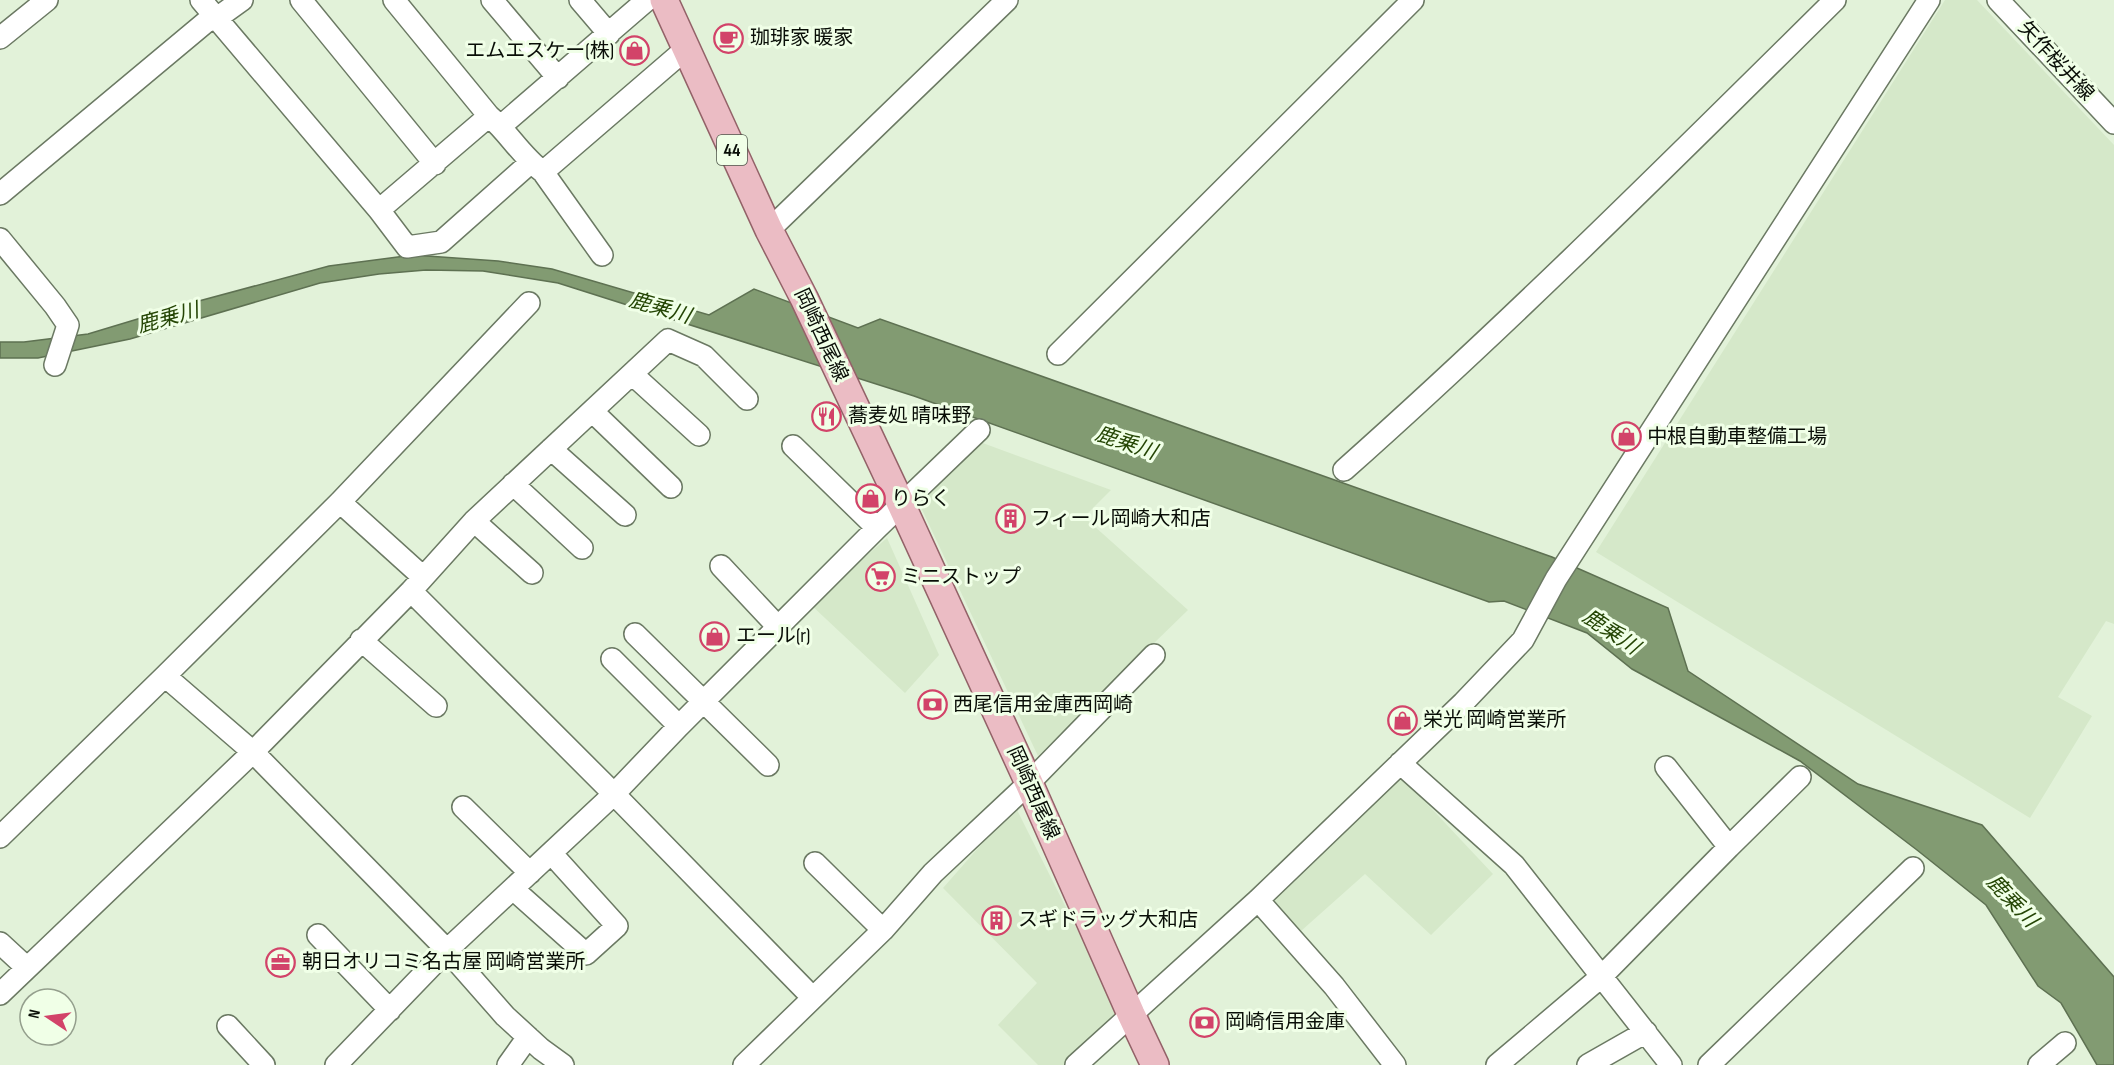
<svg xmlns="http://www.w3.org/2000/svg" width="2114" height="1065" font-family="'Sofia Sans Condensed','Noto Sans JP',sans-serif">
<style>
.built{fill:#d5e8c9}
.water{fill:#829b72;stroke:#5e7152;stroke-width:1.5}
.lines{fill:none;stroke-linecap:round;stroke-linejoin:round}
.minor-casing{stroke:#6b7963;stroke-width:24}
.major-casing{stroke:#936268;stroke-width:30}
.minor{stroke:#fff;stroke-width:21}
.major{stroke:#ebbcc4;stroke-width:27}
.labels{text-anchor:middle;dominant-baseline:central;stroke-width:6;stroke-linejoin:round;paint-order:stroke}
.shield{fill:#f0ffe7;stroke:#4e564a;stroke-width:1.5}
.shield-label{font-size:18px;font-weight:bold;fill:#090e07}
.poi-label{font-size:20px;fill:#090e07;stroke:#f0ffe7;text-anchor:start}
.street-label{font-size:20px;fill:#090e07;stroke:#f0ffe7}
.water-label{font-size:21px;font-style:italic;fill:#254605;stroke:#f0ffe7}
</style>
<rect width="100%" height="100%" fill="#e2f2d9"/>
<!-- built -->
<path class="built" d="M1945,0H1977L2114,145V624L2106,621L2058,697L2092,716L2030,818L1596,552Z
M980,442L1111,490L1084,517L1188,610L1038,756L917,499Z
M887,538L939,655L905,693L810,604Z
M1400,775L1493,874L1431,935L1365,874L1292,939L1264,907Z
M1015,806L1120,1015L1065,1065H1038L998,1025L1037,983L943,888Z"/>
<!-- water -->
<path class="water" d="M413,255L498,261L552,269L709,315L754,289L858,328L880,319L1552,557L1668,608L1688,671L1858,784L1982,825L2114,977V1065H2097L2061,1003L2038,986L1986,905L1917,850L1800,761L1632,669L1587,633L1504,601L1489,602L914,396L558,283L483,271L426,270L379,274L320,283L130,339L38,358H0V342H24L88,334L184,305L329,266Z"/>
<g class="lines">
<defs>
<path id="minor" d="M201,0L379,210L407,247L441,242L530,163
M301,0L435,164
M394,0L489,116C509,133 521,156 543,172L602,255
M492,0L558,78
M580,0L609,34
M1998,0L2114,123
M0,38L47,0
M501,126L647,0
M543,172L687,48
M0,194L206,22L217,18L242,0
M379,210L489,116
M769,230L1007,0
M0,239L55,306L68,325L55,365
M1058,354L1413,0
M632,374L699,435
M592,411L671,487
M793,446L877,528
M551,449L625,515
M1344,470C1514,319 1674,159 1835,0
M513,484L582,548
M340,502L423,577
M474,521L532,573
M721,566L779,628
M411,591L614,794L813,998
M635,634L768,765
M361,640L436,706
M612,659L679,726
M165,676L253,752L447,950L505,1016L541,1049L563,1065
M1400,763L1514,865L1671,1065
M463,807L530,873
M0,837L165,676L340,502L529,303
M1729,847L1800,777
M815,863L883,930
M513,889L586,954L617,926L551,853
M1258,900L1334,986L1395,1065
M318,935L390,1010
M0,943L26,967
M0,994L253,752L411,591L474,521L668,340L704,356L747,399
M228,1026L264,1065
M336,1065L447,950L614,794L679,726L877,528L979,430
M508,1065L528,1037
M744,1065L883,930L933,873L1029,783L1154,655
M1076,1065L1258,900L1463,703L1523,640L1556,579L1929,0
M1497,1065L1602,976L1729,847L1666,767
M1588,1065L1646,1032
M1709,1065L1913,868
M2039,1065L2065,1043"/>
<path id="major" d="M664,0L769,230L804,298L901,504L1029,783L1131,1014L1155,1065"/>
</defs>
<!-- minor casing -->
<use href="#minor" class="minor-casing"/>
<!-- major casing -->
<use href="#major" class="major-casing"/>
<!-- minor -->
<use href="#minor" class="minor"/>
<!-- major -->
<use href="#major" class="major"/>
</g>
<!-- icons -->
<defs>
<symbol id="cafe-ring" viewBox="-11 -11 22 22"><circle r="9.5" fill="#f0ffe7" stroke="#d24369" stroke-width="1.5"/><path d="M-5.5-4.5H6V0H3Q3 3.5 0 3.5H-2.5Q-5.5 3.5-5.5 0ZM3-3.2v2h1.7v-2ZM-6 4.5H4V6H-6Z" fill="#d24369"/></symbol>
<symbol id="shop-ring" viewBox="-11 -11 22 22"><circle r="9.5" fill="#f0ffe7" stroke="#d24369" stroke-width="1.5"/><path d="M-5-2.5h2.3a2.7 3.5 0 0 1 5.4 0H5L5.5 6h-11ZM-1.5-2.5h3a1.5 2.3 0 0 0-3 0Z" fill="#d24369"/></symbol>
<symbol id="restaurant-ring" viewBox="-11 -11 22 22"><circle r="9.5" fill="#f0ffe7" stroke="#d24369" stroke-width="1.5"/><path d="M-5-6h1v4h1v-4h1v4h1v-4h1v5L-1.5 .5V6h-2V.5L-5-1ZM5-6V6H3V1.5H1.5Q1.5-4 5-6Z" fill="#d24369"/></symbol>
<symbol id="building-ring" viewBox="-11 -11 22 22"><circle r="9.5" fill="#f0ffe7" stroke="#d24369" stroke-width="1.5"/><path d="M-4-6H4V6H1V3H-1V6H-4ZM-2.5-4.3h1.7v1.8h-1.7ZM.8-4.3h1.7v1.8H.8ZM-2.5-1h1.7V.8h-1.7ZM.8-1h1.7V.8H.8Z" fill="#d24369"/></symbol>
<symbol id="supermarket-ring" viewBox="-11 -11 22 22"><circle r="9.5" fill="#f0ffe7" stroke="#d24369" stroke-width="1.5"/><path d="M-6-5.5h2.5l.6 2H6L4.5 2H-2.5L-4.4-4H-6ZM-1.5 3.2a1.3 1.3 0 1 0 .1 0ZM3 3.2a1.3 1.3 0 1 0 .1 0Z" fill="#d24369"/></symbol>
<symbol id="bank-ring" viewBox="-11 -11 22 22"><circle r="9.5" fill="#f0ffe7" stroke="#d24369" stroke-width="1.5"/><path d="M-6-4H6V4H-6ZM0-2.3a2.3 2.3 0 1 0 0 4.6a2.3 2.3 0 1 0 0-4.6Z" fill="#d24369"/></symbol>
<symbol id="office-ring" viewBox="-11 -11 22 22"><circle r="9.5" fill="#f0ffe7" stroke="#d24369" stroke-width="1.5"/><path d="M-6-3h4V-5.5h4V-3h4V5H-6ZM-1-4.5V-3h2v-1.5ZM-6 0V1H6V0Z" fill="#d24369"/></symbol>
</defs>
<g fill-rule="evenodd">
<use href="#cafe-ring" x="712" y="22" width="33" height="33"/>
<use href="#shop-ring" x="618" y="34" width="33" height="33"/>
<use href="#restaurant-ring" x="810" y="400" width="33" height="33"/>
<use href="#shop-ring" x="1610" y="420" width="33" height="33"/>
<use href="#shop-ring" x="854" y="482" width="33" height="33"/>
<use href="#building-ring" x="994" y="502" width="33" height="33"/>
<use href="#supermarket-ring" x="864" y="560" width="33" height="33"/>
<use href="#shop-ring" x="698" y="620" width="33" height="33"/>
<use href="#bank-ring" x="916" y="688" width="33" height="33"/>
<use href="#shop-ring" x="1386" y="704" width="33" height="33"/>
<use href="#building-ring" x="980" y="904" width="33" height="33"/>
<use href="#office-ring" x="264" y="946" width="33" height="33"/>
<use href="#bank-ring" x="1188" y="1006" width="33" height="33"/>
</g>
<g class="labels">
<!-- shield labels -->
<rect class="shield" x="717" y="135" width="30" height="30" rx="4.5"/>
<g class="shield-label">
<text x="732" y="150">44</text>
</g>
<!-- poi labels -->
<g class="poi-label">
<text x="750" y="38">珈琲家 暖家</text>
<text x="614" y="51" text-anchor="end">エムエスケー(株)</text>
<text x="848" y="416">蕎麦処 晴味野</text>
<text x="1647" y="437">中根自動車整備工場</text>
<text x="891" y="499">りらく</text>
<text x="1031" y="519">フィール岡崎大和店</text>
<text x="901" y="577">ミニストップ</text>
<text x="736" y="636">エール(r)</text>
<text x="953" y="705">西尾信用金庫西岡崎</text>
<text x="1423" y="720">栄光 岡崎営業所</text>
<text x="1018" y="920">スギドラッグ大和店</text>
<text x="302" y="962">朝日オリコミ名古屋 岡崎営業所</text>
<text x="1225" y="1022">岡崎信用金庫</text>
</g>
<!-- street labels -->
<g class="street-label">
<text transform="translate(2056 61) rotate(47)">矢作桜井線</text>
<text transform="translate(821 335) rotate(65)">岡崎西尾線</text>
<text transform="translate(1033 793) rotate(66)">岡崎西尾線</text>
</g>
<!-- water labels -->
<g class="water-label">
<text transform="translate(660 308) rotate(16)">鹿乗川</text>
<text transform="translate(168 318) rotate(-15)">鹿乗川</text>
<text transform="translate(1126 443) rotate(19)">鹿乗川</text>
<text transform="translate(1611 632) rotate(34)">鹿乗川</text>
<text transform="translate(2012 901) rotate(47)">鹿乗川</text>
</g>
</g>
<!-- north arrow -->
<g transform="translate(48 1017) rotate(283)"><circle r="28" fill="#f0ffe7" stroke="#949f8d" stroke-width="1.5"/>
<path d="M0-4.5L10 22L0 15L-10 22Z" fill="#d24369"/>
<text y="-9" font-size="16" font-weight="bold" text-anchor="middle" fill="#090e07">N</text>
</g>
</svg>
